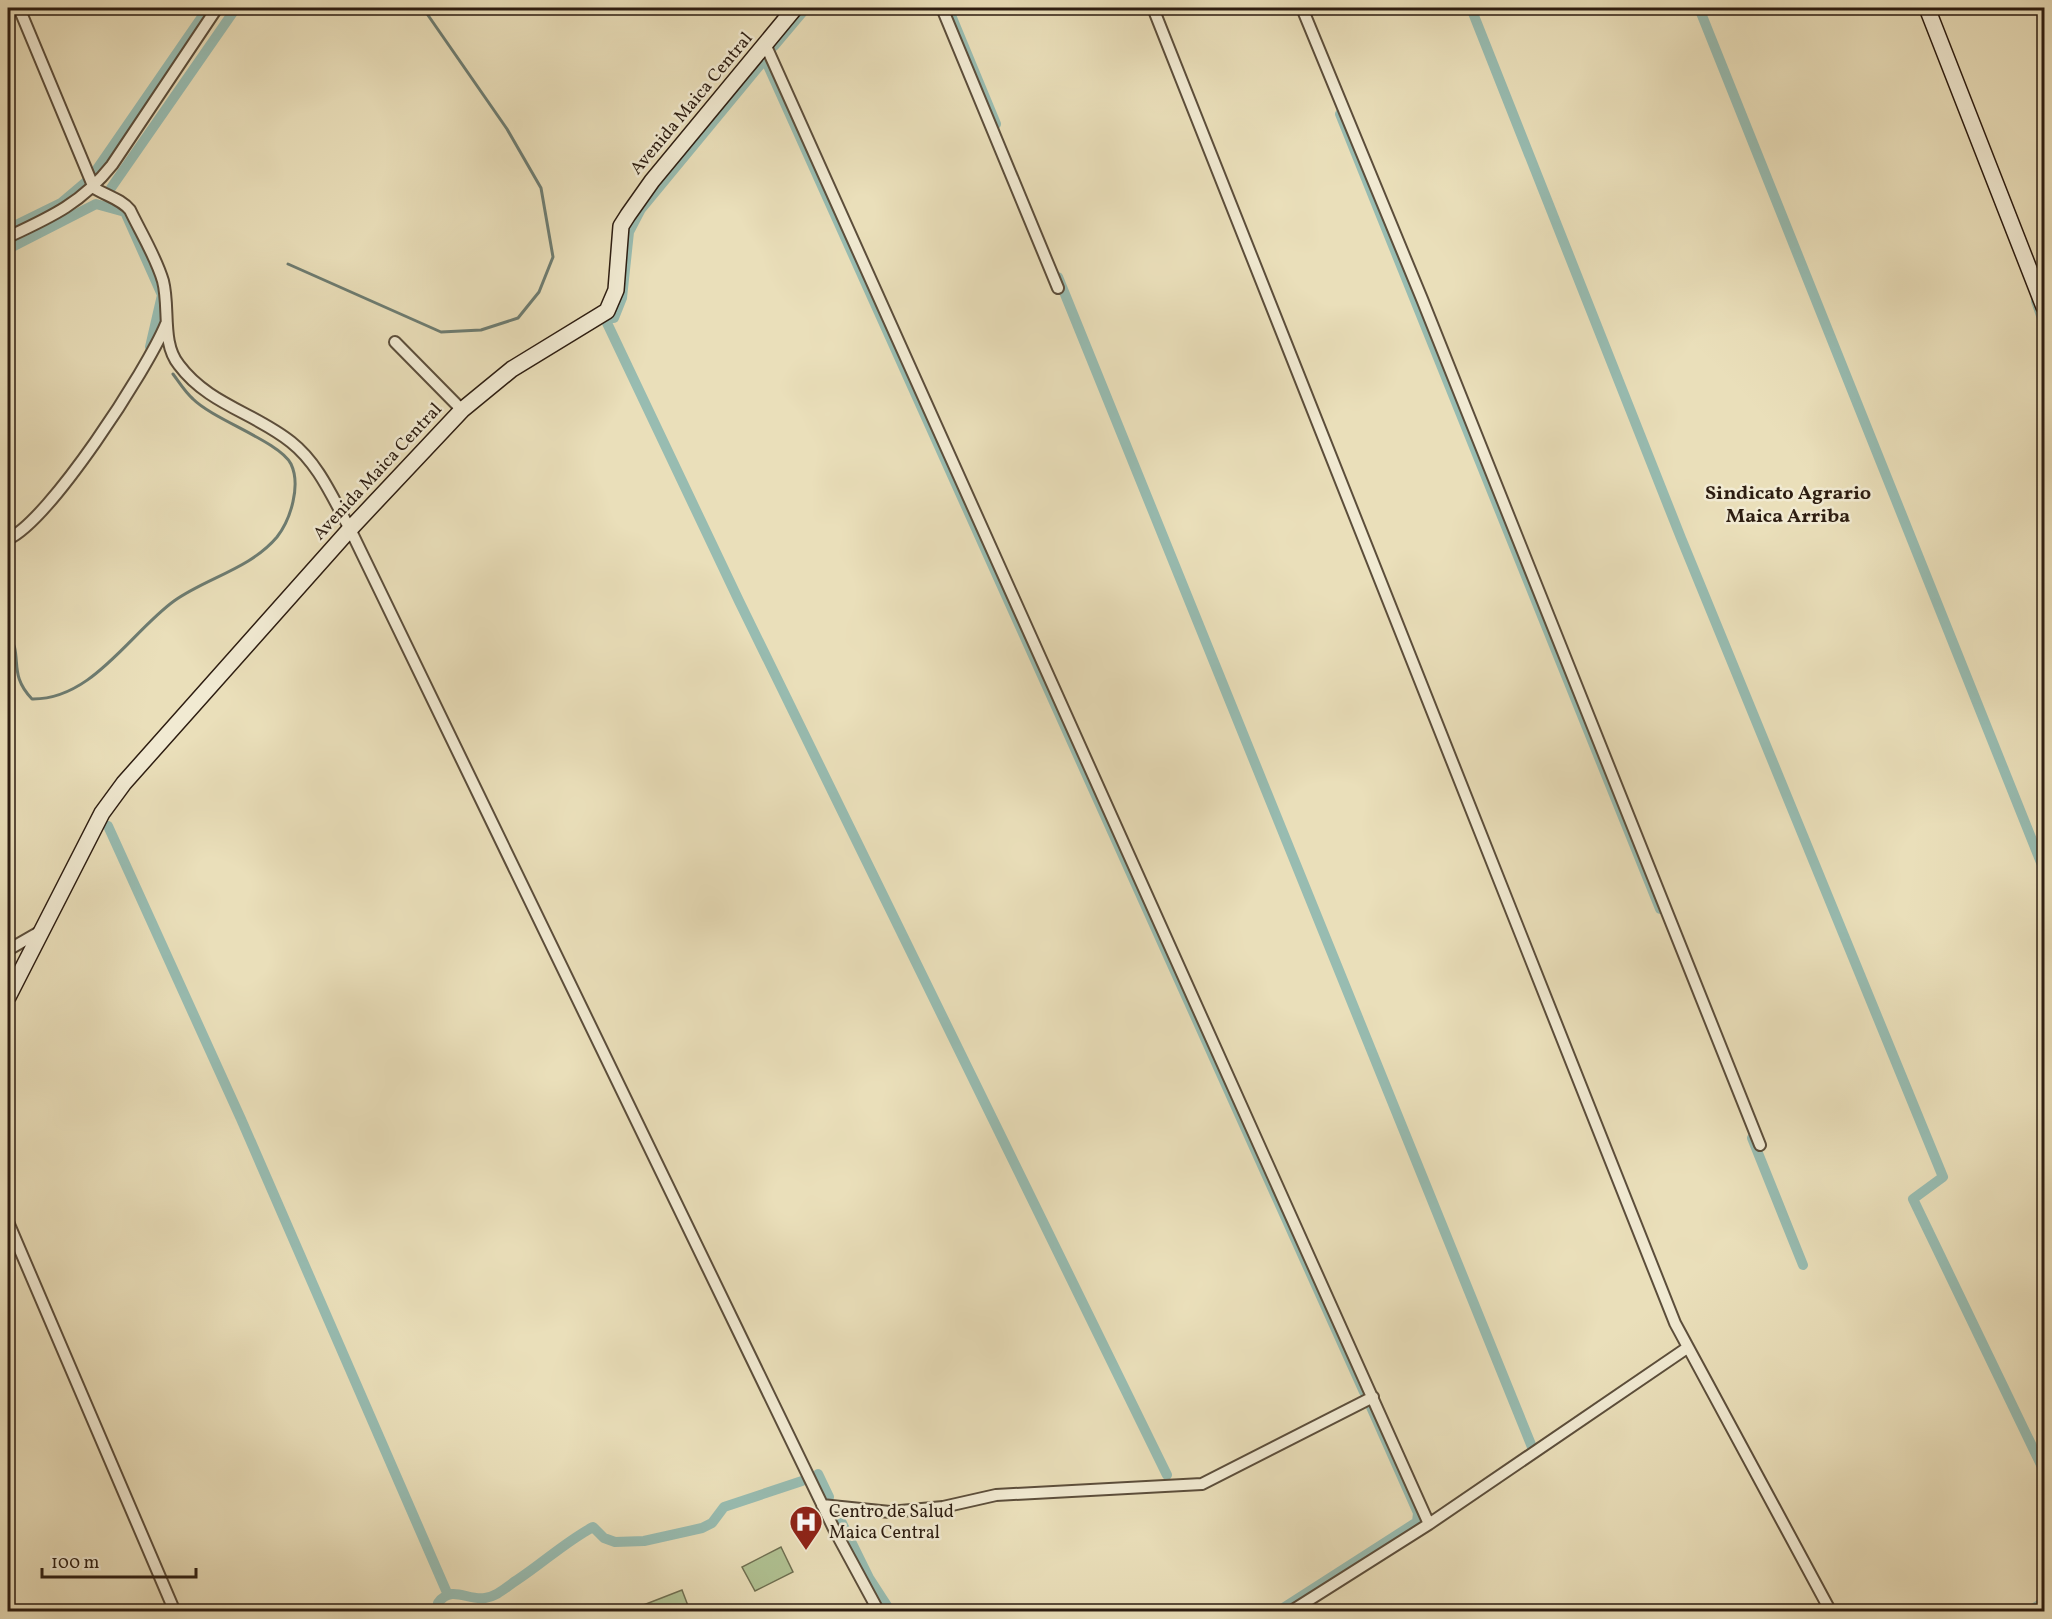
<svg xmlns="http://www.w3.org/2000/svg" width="2052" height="1619" font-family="Vollkorn,serif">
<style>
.pitch{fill:#b1c394;stroke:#6f7052;stroke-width:1.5}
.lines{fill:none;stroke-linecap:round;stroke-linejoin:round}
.stream{stroke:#6d7c71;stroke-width:3}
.canal{stroke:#98bcb1;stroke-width:10}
.street-casing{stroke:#5c4e3b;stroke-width:14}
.secondary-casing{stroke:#2d1d11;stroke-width:18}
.street{stroke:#f1ead2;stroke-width:10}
.secondary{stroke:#f1ead2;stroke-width:15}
.labels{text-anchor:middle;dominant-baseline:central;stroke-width:5;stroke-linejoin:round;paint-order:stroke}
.street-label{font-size:18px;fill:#2d1d11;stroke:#f1ead2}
.poi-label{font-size:18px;fill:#2d1d11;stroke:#f1ead2;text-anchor:start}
.neighbourhood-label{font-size:20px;font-weight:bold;fill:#2d1d11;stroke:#f1ead2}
</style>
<rect width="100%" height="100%" fill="#eadfba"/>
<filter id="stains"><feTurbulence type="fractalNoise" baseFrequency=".00333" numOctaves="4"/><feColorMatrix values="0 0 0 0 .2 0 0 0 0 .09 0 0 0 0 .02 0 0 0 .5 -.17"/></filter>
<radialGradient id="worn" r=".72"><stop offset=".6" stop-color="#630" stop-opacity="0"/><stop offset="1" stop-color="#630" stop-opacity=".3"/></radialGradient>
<!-- pitch -->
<path class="pitch" d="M781,1547L793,1572L755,1591L742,1567Z
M682,1590L690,1611H628Z"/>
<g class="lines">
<!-- stream -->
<path class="stream" d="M288,264L441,332L481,330L518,318L539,292L553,257L541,188L507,129L423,8
M8,632C24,657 7,673 32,699C92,700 130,633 174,601C206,578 250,569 277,537C291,519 301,485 291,464C280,442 214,420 193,399C185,392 179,382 173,374"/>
<!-- canal -->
<path class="canal" d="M948,8L996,124
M1471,8L1681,538L1943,1177L1913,1199L2044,1471
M1699,8L2044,870
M774,46L806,8
M1340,114L1660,909
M97,169L208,8
M111,188L236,8
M8,229L61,203L87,181
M8,249L96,204L125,212L162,295L150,347
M1058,277L1532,1447
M2036,301L2044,324
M614,318L622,298L629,232L641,209L765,59L1364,1392
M607,323L739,601L1167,1475
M108,826L241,1119L448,1595
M1752,1138L1803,1265
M818,1474L829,1497
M837,1513L869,1578L891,1612
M439,1612L438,1603C452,1584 467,1601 485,1598C498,1596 506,1587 517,1580C543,1563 565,1542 593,1527L604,1538L615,1542L644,1541L702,1528L712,1523L724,1507L802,1481
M1277,1612L1417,1522L1418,1513L1371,1407
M2028,1612L2044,1602"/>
<defs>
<path id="street" d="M19,8L94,188C107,196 121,199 130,210C141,233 156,257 163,281C170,308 161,343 179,365C208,404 255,413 291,442C319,464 333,499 350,529L834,1529L879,1612
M942,8L1058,288
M1153,8L1675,1323L1831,1612
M1302,8L1422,299L1760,1145
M766,46L1429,1524
M8,237C51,217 82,203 112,165L217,8
M395,342L462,410
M8,539C50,520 147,370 166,324
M8,950L41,931
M8,1222L175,1612
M822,1505L890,1512L943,1507L996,1495L1202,1484L1373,1397
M1290,1612L1429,1524L1687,1348
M2044,1612V1611"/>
<path id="secondary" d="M1927,8L2044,307
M8,997L102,813L124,783L350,529L462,410L512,369L607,311L616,290L621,226L628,215L652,181L795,8"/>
</defs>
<!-- street casing -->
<use href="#street" class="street-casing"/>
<!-- secondary casing -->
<use href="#secondary" class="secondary-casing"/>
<!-- street -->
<use href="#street" class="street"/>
<!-- secondary -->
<use href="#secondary" class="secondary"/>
</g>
<!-- icons -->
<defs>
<symbol id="hospital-pin" viewBox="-11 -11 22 30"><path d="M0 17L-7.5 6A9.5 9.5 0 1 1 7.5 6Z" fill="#8f2418" stroke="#f1ead2"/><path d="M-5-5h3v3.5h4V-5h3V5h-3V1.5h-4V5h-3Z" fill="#fff"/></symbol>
</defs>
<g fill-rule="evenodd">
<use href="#hospital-pin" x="787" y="1503" width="38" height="52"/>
</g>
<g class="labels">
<!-- street labels -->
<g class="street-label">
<text transform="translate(692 104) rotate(-50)">Avenida Maica Central</text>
<text transform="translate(378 472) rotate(-47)">Avenida Maica Central</text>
</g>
<!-- poi labels -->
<g class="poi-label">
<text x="829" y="1512">Centro de Salud<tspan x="829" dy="21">Maica Central</tspan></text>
</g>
<!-- neighbourhood labels -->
<g class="neighbourhood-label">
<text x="1788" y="494">Sindicato Agrario<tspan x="1788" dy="23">Maica Arriba</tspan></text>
</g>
</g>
<!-- margin -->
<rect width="2052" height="1619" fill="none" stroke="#eadfba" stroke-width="30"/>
<rect x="9" y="9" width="2034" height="1601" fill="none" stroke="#2d1d11" stroke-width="3"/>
<rect x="15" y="15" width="2022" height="1589" fill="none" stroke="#2d1d11" stroke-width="1.5"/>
<!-- scale -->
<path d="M42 1568v9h154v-9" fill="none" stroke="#2d1d11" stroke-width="3"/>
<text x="51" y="1568" font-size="18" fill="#2d1d11" stroke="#f1ead2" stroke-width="4.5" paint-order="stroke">100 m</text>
<rect width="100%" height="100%" filter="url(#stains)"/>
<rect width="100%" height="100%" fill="url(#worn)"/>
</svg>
